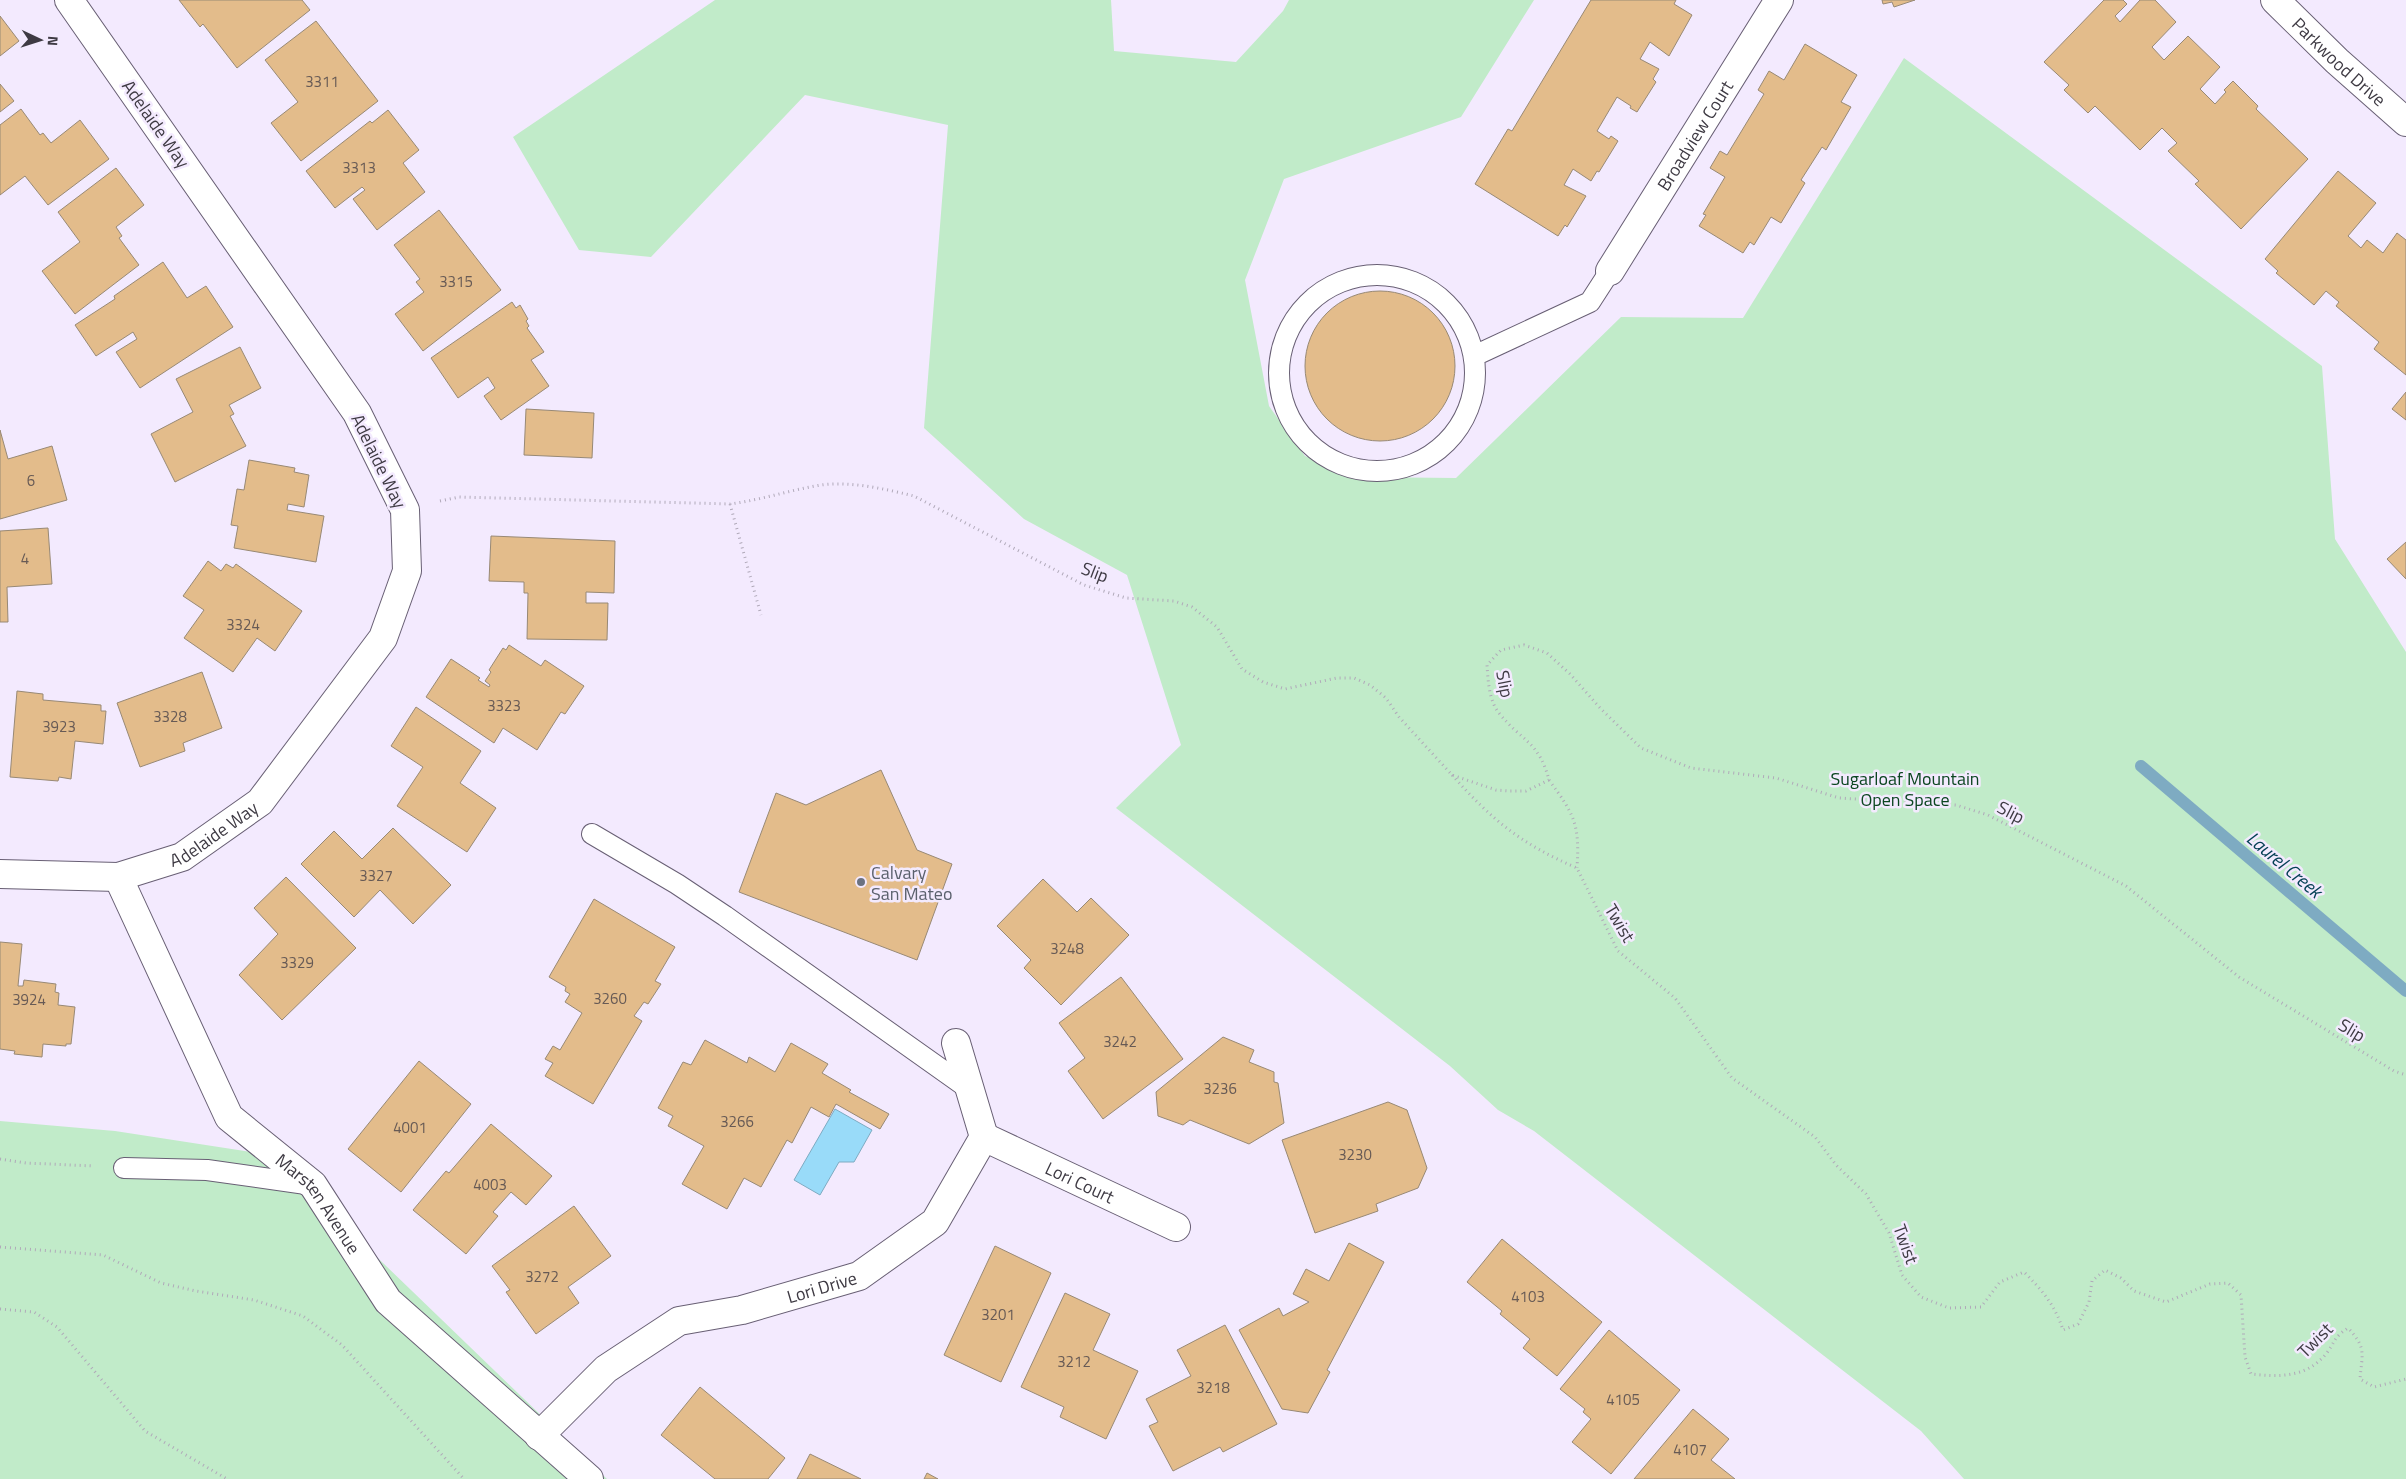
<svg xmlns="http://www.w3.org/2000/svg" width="2406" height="1479" font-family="'Titillium Web',sans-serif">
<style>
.green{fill:#c1ebc9}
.water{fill:#99dbf9;stroke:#7eabc2}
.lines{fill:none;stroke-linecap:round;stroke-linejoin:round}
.stream{stroke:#7eabc2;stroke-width:12}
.building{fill:#e3bc8b;stroke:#988975}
.service-casing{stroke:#685f74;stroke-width:22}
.minor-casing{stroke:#685f74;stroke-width:30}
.path{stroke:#b0a9b9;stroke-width:3;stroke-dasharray:1 4;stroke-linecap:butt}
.service{stroke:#fff;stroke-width:20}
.minor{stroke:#fff;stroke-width:28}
.worship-dot{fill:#6b7280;stroke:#f3eafe;stroke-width:2}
.labels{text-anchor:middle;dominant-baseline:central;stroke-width:5;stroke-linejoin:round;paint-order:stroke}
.number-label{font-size:15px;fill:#675a55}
.street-label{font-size:18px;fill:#3e3a43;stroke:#f3eafe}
.park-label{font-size:18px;fill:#0b4620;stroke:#f3eafe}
.worship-label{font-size:18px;fill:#5b616d;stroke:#f3eafe;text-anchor:start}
.water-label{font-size:19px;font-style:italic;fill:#033f53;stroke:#f3eafe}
</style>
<rect width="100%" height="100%" fill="#f3eafe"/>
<!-- green -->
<path class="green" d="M715,0H1111L1114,51L1236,62L1283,11L1289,0H1534L1461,117L1284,179L1245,280L1269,406L1305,456L1359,477L1456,478L1621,317L1743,318L1904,58L2322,366L2335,539L2406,652V1479H1964L1921,1431L1534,1131L1498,1110L1450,1066L1116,808L1181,745L1127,575L1024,519L924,428L948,125L805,95L651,257L579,250L513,137Z
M0,1121L115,1131L271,1155L607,1479H0Z"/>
<!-- water -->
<path class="water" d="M835,1109L872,1130L854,1162H839L820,1195L794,1180Z"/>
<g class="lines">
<!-- stream -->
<path class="stream" d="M2141,766L2406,991"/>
</g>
<!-- building -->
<path class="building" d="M179,0H302L310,10L237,68L203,24L200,27Z
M1591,0H1676L1674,4L1692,15L1669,56L1650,42L1640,59L1659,69L1653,79L1656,82L1637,112L1630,108L1631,106L1617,97L1597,131L1609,139L1611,136L1618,141L1599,172L1597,171L1591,181L1573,169L1564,185L1586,196L1567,227L1565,225L1558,236L1475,184L1508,129L1512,131Z
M1882,0H1915L1894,7L1892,2L1883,4Z
M2104,0H2123L2127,4L2115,16L2120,22L2140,0H2155L2176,22L2152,47L2164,60L2188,36L2220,67L2200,89L2215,104L2226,92L2224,90L2233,81L2258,106L2256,109L2308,159L2241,229L2195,184L2199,181L2168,151L2177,143L2162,128L2140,150L2095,106L2088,113L2064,90L2069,85L2044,62Z
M0,16L19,41L0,56Z
M316,21L378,101L301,161L271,123L298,102L265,60Z
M1805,44L1857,75L1841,102L1851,107L1826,150L1822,147L1801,180L1805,183L1781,223L1771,217L1754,245L1750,242L1743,253L1699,226L1706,215L1703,214L1725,177L1710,168L1720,151L1727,155L1764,94L1758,90L1769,71L1784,80Z
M0,84L14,101L0,112Z
M21,109L40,135L43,133L51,143L80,120L109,159L48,205L25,176L0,195V125Z
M388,110L419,150L403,163L425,192L377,230L353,199L365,190L362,187L335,208L306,171L370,121L372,123Z
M116,168L144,205L116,227L122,236L119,238L139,265L75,314L42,271L80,242L58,212Z
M2338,171L2376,203L2348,236L2361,248L2367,240L2383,253L2397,233L2406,240V375L2374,349L2379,342L2336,306L2339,302L2326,291L2314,305L2276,273L2278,271L2265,259Z
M439,210L501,290L423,351L395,314L424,292L416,282L420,279L394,245Z
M163,262L187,298L206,286L233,327L140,388L116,352L137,339L133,332L96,356L75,325L115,299L114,296Z
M1305 366a75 75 0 1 1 150 0a75 75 0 1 1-150 0Z
M512,302L516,308L520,305L528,319L526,321L529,326L527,328L544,352L531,360L549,386L501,420L484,396L495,388L488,377L458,398L431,358Z
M240,347L261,388L229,405L234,414L230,416L246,446L175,482L151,434L193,412L176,379Z
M2406,392V420L2392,409Z
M526,409L594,413L592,458L524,455Z
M0,430L8,459L52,446L67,500L0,519Z
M249,460L295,468L294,472L309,475L304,507L288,504L287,510L324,516L316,562L234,548L238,526L231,525L237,489L244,490Z
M48,528L52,584L7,587L8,622H0V531Z
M491,536L615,541L614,593L586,592V603H608L607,640L527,639L528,593H524V582L489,581Z
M2406,542V579L2387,559Z
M208,561L221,571L226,564L233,568L236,564L302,611L275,651L257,638L233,672L184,638L204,610L183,596Z
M509,645L541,666L545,660L584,686L565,714L561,712L537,750L503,728L494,743L426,697L451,659L480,678L478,680L489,687L490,685L485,681L491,672L489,670L503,648L506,650Z
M202,672L222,728L183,743L185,751L140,767L117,703Z
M17,691L43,694V700L101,705V711H106L103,744L75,741L71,779L59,777L58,781L10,777Z
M416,707L481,751L460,783L496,808L467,852L397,806L423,767L391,746Z
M881,770L917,850L952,864L917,960L739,892L776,793L806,805Z
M393,828L451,885L413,924L380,890L354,917L301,864L334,831L362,859Z
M286,877L356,948L282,1020L239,975L278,934L254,908Z
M1043,879L1077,912L1091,898L1129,935L1061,1005L1024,968L1031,960L997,926Z
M594,899L675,947L655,981L661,984L648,1004L644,1002L634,1016L642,1021L593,1104L545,1076L553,1063L545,1059L553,1046L560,1050L582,1013L565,1002L570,994L565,991L566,987L549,977Z
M0,942L22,944L18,986H23L24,980L56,984L55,992L59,993L58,1005L75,1007L71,1044H66V1046L43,1044L42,1057L14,1054L15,1051L0,1049Z
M1121,977L1183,1059L1103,1119L1068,1071L1085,1058L1059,1023Z
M1223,1037L1254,1050L1249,1062L1274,1072V1082L1278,1083L1284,1123L1249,1144L1190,1120L1183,1125L1158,1116L1156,1092Z
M705,1040L747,1063L749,1057L775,1072L791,1043L828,1064L822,1073L851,1090L849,1092L889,1114L880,1129L836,1104L829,1117L811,1107L792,1143L787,1140L761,1187L744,1178L727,1209L682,1184L704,1146L668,1126L673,1116L658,1108L683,1062L691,1065Z
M419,1061L471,1104L401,1192L348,1149Z
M1388,1102L1407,1110L1427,1168L1418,1188L1376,1204L1378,1211L1315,1233L1282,1140Z
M491,1124L552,1176L526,1205L511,1192L493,1212L498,1216L466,1254L413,1210L446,1171L449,1173Z
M574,1206L611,1256L568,1287L579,1303L536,1334L506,1292L510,1290L492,1266Z
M1502,1239L1602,1322L1557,1376L1523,1348L1530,1339L1500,1314L1502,1311L1467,1282Z
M1349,1243L1384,1262L1327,1370L1330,1372L1308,1413L1282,1409L1239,1330L1279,1308L1283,1316L1309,1302L1293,1294L1306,1269L1329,1281Z
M995,1246L1051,1273L1001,1382L944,1355Z
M1065,1293L1110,1314L1093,1350L1138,1371L1106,1439L1060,1417L1064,1407L1021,1387Z
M1225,1325L1277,1424L1223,1452L1220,1447L1173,1471L1149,1426L1158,1422L1146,1399L1191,1376L1177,1350Z
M1609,1330L1680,1390L1611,1474L1572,1442L1591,1419L1583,1412L1585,1409L1560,1389Z
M700,1387L785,1458L768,1479H715L661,1435Z
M1693,1409L1729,1439L1711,1460L1735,1479H1634Z
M810,1454L861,1479H797Z
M927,1473L938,1479H924Z"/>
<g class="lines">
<defs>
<path id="service" d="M1279 373a98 98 0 1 1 196 0a98 98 0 1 1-196 0Z
M1474,356L1590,302L1610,271
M592,834L677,884L725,916L969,1089
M124,1168L207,1170L313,1185"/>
<g id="minor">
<path id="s1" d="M2275,0L2337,61L2406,122"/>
<path id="s2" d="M1610,271L1779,0"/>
<path id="s3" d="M0,874L118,877L182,857L260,802L383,638L407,571L405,510L357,413L69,0"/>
<path id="s4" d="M118,877L229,1117L313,1185L388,1301L589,1479"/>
<path id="s5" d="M984,1137L1176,1227"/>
<path id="s6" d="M539,1436L606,1369L679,1321L742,1310L859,1276L935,1222L984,1137L956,1043"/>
</g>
</defs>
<!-- service casing -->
<use href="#service" class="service-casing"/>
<!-- minor casing -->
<use href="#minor" class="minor-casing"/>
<!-- path -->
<path class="path" d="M440,501L459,497L730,504C761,500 790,490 821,485C851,481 885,489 914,496L1084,585L1126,598L1174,601L1192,607L1217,627L1242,669L1263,682L1285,689L1337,678H1354L1370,685L1386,698L1399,717L1452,775L1496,790L1510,791H1526L1549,780C1539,741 1521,741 1499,713C1489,701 1488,680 1487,665L1501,650L1524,645L1547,653L1570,674L1601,709L1641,748L1691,768L1776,778L1839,798L1956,805L1988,815L2126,886L2239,977L2394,1071L2406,1075
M730,504L761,615
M1452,775C1492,820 1521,844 1577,868L1618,951L1675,998L1732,1078L1815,1137L1836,1165L1866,1194L1889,1233L1902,1275L1921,1297L1949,1308L1981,1307L2000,1282L2024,1272C2042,1290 2055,1305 2063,1330L2078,1324L2089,1302L2092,1281L2105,1270L2121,1278L2134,1291L2166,1302L2210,1284L2228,1283L2241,1295L2245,1357L2251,1374C2279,1377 2306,1378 2326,1354C2336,1341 2333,1338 2348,1328C2367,1348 2362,1354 2360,1379L2374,1387L2406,1379
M1549,780C1574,814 1580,824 1577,868
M0,1159L26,1163L94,1166
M0,1247L103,1255L161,1283L196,1291L254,1300L303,1316L342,1345L464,1479
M0,1309L34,1312L57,1327L145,1431L227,1479"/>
<!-- service -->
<use href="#service" class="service"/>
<!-- minor -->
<use href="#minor" class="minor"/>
</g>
<!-- markers -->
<circle class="worship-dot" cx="861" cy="882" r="5"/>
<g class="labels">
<!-- number labels -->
<g class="number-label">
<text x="322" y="81">3311</text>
<text x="359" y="167">3313</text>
<text x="456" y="281">3315</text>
<text x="31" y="480">6</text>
<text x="25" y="558">4</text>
<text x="243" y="624">3324</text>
<text x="504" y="705">3323</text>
<text x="170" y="716">3328</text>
<text x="59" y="726">3923</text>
<text x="376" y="875">3327</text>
<text x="1067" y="948">3248</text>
<text x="297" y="962">3329</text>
<text x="610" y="998">3260</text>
<text x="29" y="999">3924</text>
<text x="1120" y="1041">3242</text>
<text x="1220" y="1088">3236</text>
<text x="737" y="1121">3266</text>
<text x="410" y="1127">4001</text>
<text x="1355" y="1154">3230</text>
<text x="490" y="1184">4003</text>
<text x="542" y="1276">3272</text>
<text x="1528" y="1296">4103</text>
<text x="998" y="1314">3201</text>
<text x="1074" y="1361">3212</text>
<text x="1213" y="1387">3218</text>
<text x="1623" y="1399">4105</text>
<text x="1690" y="1449">4107</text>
</g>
<!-- street labels -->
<g class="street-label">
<text stroke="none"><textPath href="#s1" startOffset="89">Parkwood Drive</textPath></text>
<text transform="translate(156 124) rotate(55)">Adelaide Way</text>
<text stroke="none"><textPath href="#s2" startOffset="160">Broadview Court</textPath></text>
<text transform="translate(379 461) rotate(64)">Adelaide Way</text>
<text transform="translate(1095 572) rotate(21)">Slip</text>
<text transform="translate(1505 684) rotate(79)">Slip</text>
<text transform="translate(2011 812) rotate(27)">Slip</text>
<text stroke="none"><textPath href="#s3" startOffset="224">Adelaide Way</textPath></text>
<text transform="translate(1620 923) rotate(59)">Twist</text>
<text transform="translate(2352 1030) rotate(31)">Slip</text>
<text stroke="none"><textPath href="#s5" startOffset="106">Lori Court</textPath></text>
<text stroke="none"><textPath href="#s4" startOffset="390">Marsten Avenue</textPath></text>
<text transform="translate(1906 1244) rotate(70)">Twist</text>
<text stroke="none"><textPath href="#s6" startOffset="329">Lori Drive</textPath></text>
<text transform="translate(2315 1340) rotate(-45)">Twist</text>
</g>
<!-- park labels -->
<g class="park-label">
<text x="1905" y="778">Sugarloaf Mountain<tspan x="1905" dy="21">Open Space</tspan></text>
</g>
<!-- worship labels -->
<g class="worship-label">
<text x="871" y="872">Calvary<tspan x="871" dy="21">San Mateo</tspan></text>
</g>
<!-- water labels -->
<g class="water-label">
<text transform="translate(2285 864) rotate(40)">Laurel Creek</text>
</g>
</g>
<!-- north arrow -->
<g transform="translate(40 40) rotate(94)" stroke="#f3eafe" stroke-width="4" paint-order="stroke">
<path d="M0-4L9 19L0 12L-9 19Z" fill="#3e3a43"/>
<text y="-8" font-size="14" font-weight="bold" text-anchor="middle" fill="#3e3a43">N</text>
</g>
</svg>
